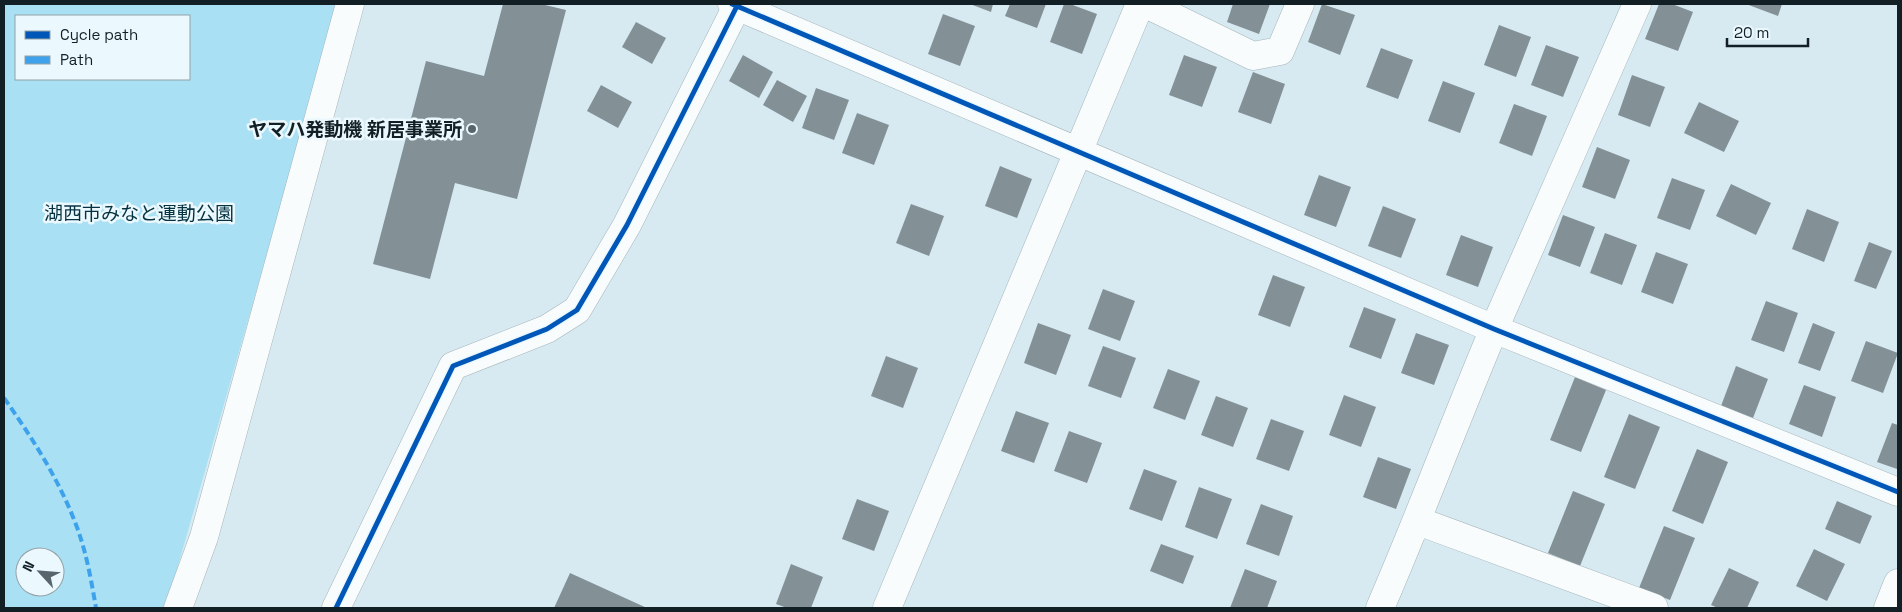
<svg xmlns="http://www.w3.org/2000/svg" width="1902" height="612" font-family="'Space Grotesk','Noto Sans JP',sans-serif">
<style>
.green{fill:#a9e0f4;fill-rule:evenodd}
.building{fill:#839197}
.lines{fill:none;stroke-linecap:round;stroke-linejoin:round}
.minor-casing{stroke:#a5b4b9;stroke-width:29}
.minor{stroke:#f9fcfd;stroke-width:28}
.quiet{stroke:#3da2eb;stroke-width:4;stroke-dasharray:8 4;stroke-linecap:butt}
.cycleway-casing{stroke:#ebf8fe;stroke-width:8}
.cycleway{stroke:#0057b8;stroke-width:5}
.poi-dot{fill:#57666c;stroke:#ebf8fe;stroke-width:2}
.labels{text-anchor:middle;dominant-baseline:central;stroke-width:5;stroke-linejoin:round;paint-order:stroke}
.poi-label{font-size:19px;font-weight:bold;fill:#121f24;stroke:#ebf8fe;text-anchor:end}
.park-label{font-size:19px;fill:#053240;stroke:#ebf8fe}
</style>
<rect width="100%" height="100%" fill="#d7eaf2"/>
<!-- green -->
<path class="green" d="M4,4H338L166,608H4ZM16,16H189V79H16ZM25,557H55V587H25Z"/>
<!-- building -->
<path class="building" d="M503,4H541L566,10L517,199L455,183L430,279L373,264L426,61L484,76Z
M970,4H993L991,12Z
M1010,4H1046L1037,28L1005,16Z
M1064,4H1070L1097,14L1082,54L1050,42Z
M1233,4H1270L1259,34L1227,22Z
M1322,4L1355,15L1340,55L1308,42Z
M1659,4H1672L1693,12L1678,51L1645,39Z
M1746,4H1782L1778,16Z
M943,14L975,26L960,66L928,54Z
M636,22L666,38L652,64L622,47Z
M1499,25L1531,37L1516,77L1484,65Z
M1546,45L1579,57L1563,97L1531,85Z
M1381,48L1413,60L1398,99L1366,87Z
M743,55L773,72L759,98L729,81Z
M1184,55L1217,67L1202,107L1169,95Z
M1253,72L1285,84L1271,124L1238,112Z
M1632,75L1665,87L1650,127L1618,115Z
M777,80L807,96L793,122L763,105Z
M1443,81L1475,93L1460,133L1428,121Z
M601,85L632,102L618,128L587,111Z
M816,88L849,100L834,140L802,128Z
M1699,102L1739,121L1724,152L1684,133Z
M1514,104L1547,116L1532,156L1499,143Z
M857,113L889,125L874,165L842,153Z
M1597,147L1630,160L1615,199L1582,187Z
M1000,166L1032,179L1017,218L985,206Z
M1319,175L1351,187L1336,227L1304,215Z
M1672,178L1705,190L1690,230L1657,218Z
M1731,184L1771,203L1756,235L1716,216Z
M911,204L944,216L929,256L896,243Z
M1383,206L1416,219L1401,258L1368,246Z
M1807,209L1839,222L1824,262L1792,249Z
M1563,215L1595,227L1580,267L1548,255Z
M1605,233L1637,245L1622,285L1590,273Z
M1461,235L1493,247L1478,287L1446,275Z
M1869,242L1892,251L1876,289L1854,281Z
M1656,252L1688,264L1673,304L1641,292Z
M1273,275L1305,287L1290,327L1258,315Z
M1103,289L1135,301L1120,341L1088,329Z
M1766,301L1798,313L1784,352L1751,340Z
M1364,307L1396,319L1381,359L1349,347Z
M1038,323L1071,335L1056,375L1024,363Z
M1813,323L1835,332L1820,371L1798,363Z
M1416,333L1449,345L1434,385L1401,373Z
M1866,341L1898,353L1883,393L1851,381Z
M1103,346L1136,358L1121,398L1088,386Z
M886,356L918,368L903,408L871,396Z
M1736,366L1768,379L1753,418L1721,406Z
M1168,369L1200,381L1185,420L1153,408Z
M1575,377L1606,390L1581,452L1550,440Z
M1804,385L1836,397L1822,437L1789,424Z
M1344,395L1376,407L1361,447L1329,435Z
M1216,396L1248,408L1233,447L1201,435Z
M1016,411L1049,423L1034,463L1001,451Z
M1629,414L1660,427L1635,489L1604,477Z
M1271,419L1304,431L1289,471L1256,459Z
M1892,423L1898,425L1897,469L1877,462Z
M1069,431L1102,443L1087,483L1054,471Z
M1697,449L1728,462L1703,524L1672,511Z
M1378,457L1411,469L1396,509L1363,497Z
M1144,469L1177,481L1162,521L1129,509Z
M1199,487L1232,499L1217,539L1185,527Z
M1573,491L1605,504L1580,566L1548,553Z
M857,499L889,511L874,551L842,539Z
M1837,501L1872,516L1860,544L1825,529Z
M1261,504L1293,516L1279,556L1246,544Z
M1664,526L1695,538L1670,600L1639,588Z
M1161,544L1194,556L1183,584L1150,571Z
M1814,549L1845,564L1827,601L1796,586Z
M791,564L823,577L811,608H787L776,604Z
M1729,568L1759,582L1747,608H1718L1711,605Z
M1245,569L1277,581L1267,608H1230Z
M570,573L647,608H554Z"/>
<g class="lines">
<defs>
<path id="minor" d="M732,4L1494,329L1898,492
M1146,4L1253,56L1280,51L1300,4
M1418,521L1654,608
M178,608L204,537L350,4
M336,608L453,366L547,329L577,310L627,225L737,6
M887,608L1140,4
M1380,608C1420,516 1455,421 1494,329C1541,220 1590,113 1637,4
M1888,608L1898,583"/>
</defs>
<!-- minor casing -->
<use href="#minor" class="minor-casing"/>
<!-- minor -->
<use href="#minor" class="minor"/>
<!-- quiet -->
<path class="quiet" d="M4,398C31,436 58,478 75,522C86,550 91,579 96,608"/>
<defs>
<path id="cycleway" d="M732,4L1494,329L1898,492
M336,608L453,366L547,329L577,310L627,225L737,6"/>
</defs>
<!-- cycleway casing -->
<use href="#cycleway" class="cycleway-casing"/>
<!-- cycleway -->
<use href="#cycleway" class="cycleway"/>
</g>
<!-- markers -->
<circle class="poi-dot" cx="472" cy="129" r="5"/>
<g class="labels">
<!-- poi labels -->
<g class="poi-label">
<text x="462" y="129">ヤマハ発動機 新居事業所</text>
</g>
<!-- park labels -->
<g class="park-label">
<text x="139" y="213">湖西市みなと運動公園</text>
</g>
</g>
<!-- border -->
<rect width="1902" height="612" fill="none" stroke="#121f24" stroke-width="10"/>
<!-- legend -->
<rect x="15" y="15" width="175" height="65" fill="#ebf8fe" stroke="#94a1a7"/>
<rect x="25" y="31" width="25" height="8" fill="#0057b8" stroke="#94a1a7"/>
<text x="60" y="40" font-size="15" fill="#121f24">Cycle path</text>
<rect x="25" y="56" width="25" height="8" fill="#3da2eb" stroke="#94a1a7"/>
<text x="60" y="65" font-size="15" fill="#121f24">Path</text>
<!-- north arrow -->
<g transform="translate(40 572) rotate(296)"><circle r="24" fill="#ebf8fe" stroke="#94a1a7"/>
<path d="M0-4L9 19L0 12L-9 19Z" fill="#57666c"/>
<text y="-8" font-size="14" font-weight="bold" text-anchor="middle" fill="#121f24">N</text>
</g>
<!-- scale -->
<path d="M1727 38v8h81v-8" fill="none" stroke="#121f24" stroke-width="2.5"/>
<text x="1734" y="38" font-size="15" fill="#121f24" stroke="#ebf8fe" stroke-width="4" paint-order="stroke">20 m</text>
</svg>
